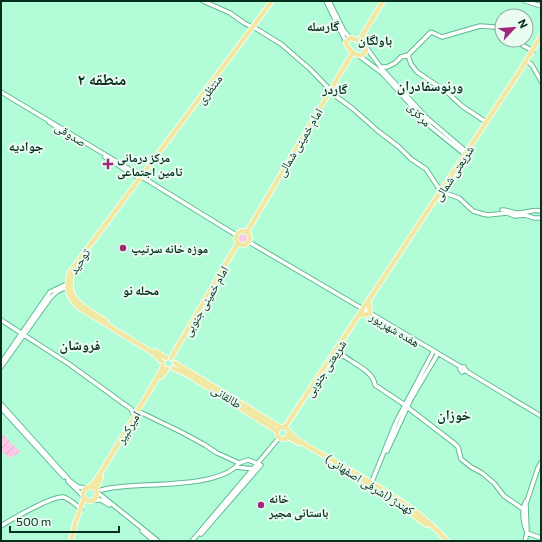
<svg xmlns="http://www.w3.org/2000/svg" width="542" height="542" font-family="Commissioner,'Noto Naskh Arabic',sans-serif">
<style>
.grass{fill:url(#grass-tufts)}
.garden{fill:url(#garden-furrows)}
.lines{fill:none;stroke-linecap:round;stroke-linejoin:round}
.secondary-casing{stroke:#5eba91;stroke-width:5.5}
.primary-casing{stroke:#fff;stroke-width:6}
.secondary{stroke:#fff;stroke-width:3.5}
.primary{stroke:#f1e8a3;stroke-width:4.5}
.poi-dot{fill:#a1267c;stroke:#eafbf2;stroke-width:1.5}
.labels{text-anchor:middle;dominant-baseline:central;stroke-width:4;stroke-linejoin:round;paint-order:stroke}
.street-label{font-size:12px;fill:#042e1e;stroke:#eafbf2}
.poi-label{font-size:12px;font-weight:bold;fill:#042e1e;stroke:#eafbf2;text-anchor:start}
.neighbourhood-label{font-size:13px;font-weight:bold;fill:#042e1e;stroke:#eafbf2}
.quarter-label{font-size:14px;font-weight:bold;fill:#042e1e;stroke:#eafbf2}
.district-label{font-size:16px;font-weight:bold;fill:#042e1e;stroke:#eafbf2}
</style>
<defs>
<pattern id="grass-tufts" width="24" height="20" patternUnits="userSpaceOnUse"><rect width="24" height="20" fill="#ffc7e8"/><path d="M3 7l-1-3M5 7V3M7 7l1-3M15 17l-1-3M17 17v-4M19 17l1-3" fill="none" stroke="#d9abc7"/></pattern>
<pattern id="garden-furrows" width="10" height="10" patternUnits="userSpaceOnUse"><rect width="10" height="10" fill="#ffc7e8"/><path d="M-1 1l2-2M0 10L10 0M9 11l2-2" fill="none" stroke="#d9abc7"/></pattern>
</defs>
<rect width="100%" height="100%" fill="#b3fcd8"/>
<!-- grass -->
<path class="grass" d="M238.5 239a4.5 4.5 0 1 1 9 0a4.5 4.5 0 1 1-9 0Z"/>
<!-- garden -->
<path class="garden" d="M1,434H2L15,447L21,452L9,458L1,451Z"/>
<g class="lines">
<defs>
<path id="secondary" d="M203,1L230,13L244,23L252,27
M326,1L346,42
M329,1L344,31L350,38
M525,1L541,6
M255,28L281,44L310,69L337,97L352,108L378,131L399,147L411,159L426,169L438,187L445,193L459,198L473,211L483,214L488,215L507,213L515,216L525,215L534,218H541
M513,40L533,51
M366,47L382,69L426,117L468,153
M358,55L382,73L431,127L467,156
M408,55L411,64L417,72L447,92L462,106L486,122
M528,62L532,65L541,81
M381,67H387L395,63L401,57L408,55L431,32L442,37L480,26L495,27L502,33
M1,92L129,169L236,235
M49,122L67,134
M105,157L140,179
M502,210C508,210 513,213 518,213C526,213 533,209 541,211
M249,242L363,309
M365,310L461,367
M1,320L69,364L131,409L134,416
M336,354L340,357L344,356C354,364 373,371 375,385L405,405
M1,363L50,292L67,284
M1,367L51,297L58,291L67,287
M466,370L462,372L460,369L462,367H464L466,371L541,416
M1,404L70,481L78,487L86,488
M407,407L455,444L458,447L461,459L471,467L482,473L494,483L504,496L523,509
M1,408L64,477
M140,412L183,433L205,445L217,453L239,463
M387,451L411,399L437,355
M239,463L248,460L259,464
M236,467L254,469
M68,481L83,496
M371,484L396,422L433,352
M101,490C107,489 113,487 119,487C148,483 221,488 239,463
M97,492L158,541
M94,500H101L109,505
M526,501C521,510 523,521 526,530
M1,526C12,519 52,496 63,497C69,498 76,505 81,509
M142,531L154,541
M527,533L541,538
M201,534L261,465
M192,541L279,438
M525,541L527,533L526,504L538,468L541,463"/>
<path id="primary" d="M350,38C357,39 365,43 366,50C362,62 347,51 346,42Z
M359,41L383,1
M236 238a7 7 0 1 1 14 0a7 7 0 1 1-14 0Z
M247,232L353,52
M78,264C57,295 83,307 106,321
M369,303L370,313
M361,315L370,314
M155,351L166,358
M171,358L238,243
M162,362L153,353L78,307C67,295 65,288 70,272L272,1
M175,363L280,427
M173,368L188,375L277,431
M161,377L167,369
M277 433a6 6 0 1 1 12 0a6 6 0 1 1-12 0Z
M285,427L520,71L541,36
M290,433C297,442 320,453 331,459C371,483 416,505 447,541
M288,437L299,443
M334,465L381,493L427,525
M90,486L93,484L102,471L160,373L163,366
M83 494a7 7 0 1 1 14 0a7 7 0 1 1-14 0Z
M96,489L101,478
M71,541L75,524L84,498"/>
</defs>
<!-- secondary casing -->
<use href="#secondary" class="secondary-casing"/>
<!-- primary casing -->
<use href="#primary" class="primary-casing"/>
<!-- secondary -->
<use href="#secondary" class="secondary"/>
<!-- primary -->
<use href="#primary" class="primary"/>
</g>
<!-- markers -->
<g class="poi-dot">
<path d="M106 158h4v4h4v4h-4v4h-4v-4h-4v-4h4z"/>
<circle cx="123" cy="248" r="4"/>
<circle cx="261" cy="505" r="4"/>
</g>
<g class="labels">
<!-- street labels -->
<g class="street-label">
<text transform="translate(209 89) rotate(-53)">منتظری</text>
<text transform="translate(420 114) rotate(47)">مرکزی</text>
<text transform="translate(71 134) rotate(32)">صدوقی</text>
<text transform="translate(299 142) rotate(-59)">امام خمینی شمالی</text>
<text transform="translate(453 173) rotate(-57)">شریعتی شمالی</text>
<text transform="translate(79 261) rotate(-57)">توحید</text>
<text transform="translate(205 301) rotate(-60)">امام خمینی جنوبی</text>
<text transform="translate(395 329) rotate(31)">هفده شهریور</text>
<text transform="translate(325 368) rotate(-57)">شریعتی جنوبی</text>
<text transform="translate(227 396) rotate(32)">طالقانی</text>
<text transform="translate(128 427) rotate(-59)">امیرکبیر</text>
<text transform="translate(370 484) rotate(32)">کهندژ (اشرفی اصفهانی)</text>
</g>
<!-- poi labels -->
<g class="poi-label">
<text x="117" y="157">مرکز درمانی<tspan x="117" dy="14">تامین اجتماعی</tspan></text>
<text x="131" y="248">موزه خانه سرتیپ</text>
<text x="269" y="498">خانه<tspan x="269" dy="14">باستانی مجیر</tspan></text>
</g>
<!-- neighbourhood labels -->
<g class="neighbourhood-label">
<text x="323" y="26">گارسله</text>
<text x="375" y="40">باولگان</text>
<text x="335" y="89">گاردر</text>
<text x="26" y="146">جوادیه</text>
<text x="141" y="290">محله نو</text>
</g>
<!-- quarter labels -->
<g class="quarter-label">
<text x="430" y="85">ورنوسفادران</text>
<text x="80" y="344">فروشان</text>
<text x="454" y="414">خوزان</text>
</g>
<!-- district labels -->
<g class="district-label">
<text x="102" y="78">منطقه ۲</text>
</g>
</g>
<!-- border -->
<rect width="542" height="542" fill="none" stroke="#042e1e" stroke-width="4"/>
<!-- north arrow -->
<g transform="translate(514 28) rotate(64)"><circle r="19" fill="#eafbf2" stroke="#8ea99d"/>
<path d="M0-3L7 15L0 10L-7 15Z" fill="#a1267c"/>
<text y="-6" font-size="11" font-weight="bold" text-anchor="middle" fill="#042e1e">N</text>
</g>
<!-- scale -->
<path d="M10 526v6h109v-6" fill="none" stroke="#042e1e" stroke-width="2"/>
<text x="16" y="526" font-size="12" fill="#042e1e" stroke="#eafbf2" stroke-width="3" paint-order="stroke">500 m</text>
</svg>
